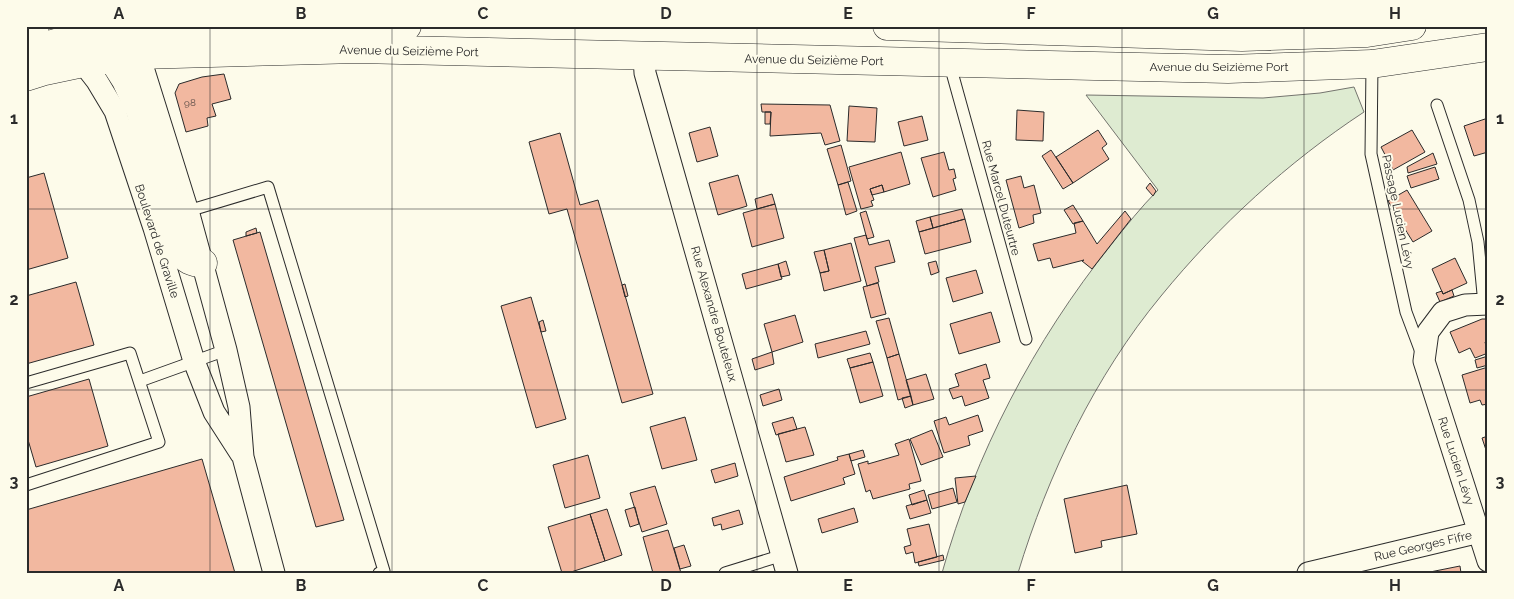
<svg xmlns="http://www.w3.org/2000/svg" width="1514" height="599" font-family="Raleway,sans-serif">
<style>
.green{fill:#deebd1;stroke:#74746e}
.building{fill:#f2b8a0;stroke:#2b2b2b}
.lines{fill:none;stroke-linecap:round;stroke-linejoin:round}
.lane-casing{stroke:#2b2b2b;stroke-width:13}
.street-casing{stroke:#2b2b2b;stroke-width:23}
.secondary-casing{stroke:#2b2b2b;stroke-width:29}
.lane{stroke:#fdfbea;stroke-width:11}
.street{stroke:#fdfbea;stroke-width:21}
.secondary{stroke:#fdfbea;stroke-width:28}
.grid{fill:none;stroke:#2b2b2b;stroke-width:1;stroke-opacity:0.55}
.labels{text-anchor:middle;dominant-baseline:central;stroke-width:4;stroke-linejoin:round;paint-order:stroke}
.number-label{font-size:10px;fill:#5d4e48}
.street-label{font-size:12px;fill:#2b2b2b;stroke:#fdfbea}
.neatline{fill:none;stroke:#2b2b2b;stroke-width:2}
.grid-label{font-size:16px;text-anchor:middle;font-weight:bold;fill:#2b2b2b}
</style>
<rect width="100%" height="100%" fill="#fdfbea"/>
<!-- green -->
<path class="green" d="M1354,87L1364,112C1288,162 1219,225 1161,296C1095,376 1048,474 1018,573H942C975,454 1034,341 1111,245C1126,226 1141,207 1158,190L1086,95L1263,98L1320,93Z"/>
<!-- building -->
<path class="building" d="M224,74L231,99L212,104L216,116L207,118L208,126L186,132L175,93L179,84L202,77Z
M761,104L830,105L840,141L825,145L821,133L770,136L771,112H762Z
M849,106L877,108L875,142L847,141Z
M1017,110L1044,112L1043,141L1016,140Z
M765,112H771L770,124H765Z
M922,116L928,140L904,146L898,122Z
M1488,118V152L1474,156L1464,126Z
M710,127L718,156L697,162L689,133Z
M1098,130L1107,144L1102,148L1109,159L1073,183L1056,157Z
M1412,130L1425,152L1393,170L1381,147Z
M560,133L580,205L598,200L653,394L622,403L567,209L549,214L529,142Z
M841,145L851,181L838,185L827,149Z
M1051,150L1073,183L1063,189L1042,156Z
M901,152L910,184L884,192L882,185L870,189L874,200L871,201L873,206L861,209L849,167Z
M944,152L949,170L954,169L956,178L953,179L956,190L933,197L921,158Z
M1433,153L1437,164L1408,173L1407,167Z
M1435,167L1439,179L1411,188L1407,176Z
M44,173L68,258L26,270V178Z
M738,175L747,206L718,215L709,183Z
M1021,176L1024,188L1034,185L1041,213L1033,215L1034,223L1019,228L1006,180Z
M848,182L857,211L846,215L838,185Z
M1150,183L1156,191L1153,196L1146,188Z
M882,185L884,192L872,195L870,189Z
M1407,190L1432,231L1413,242L1403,226L1399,229L1395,221L1399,219L1388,201Z
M772,194L775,204L757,209L755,199Z
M775,204L784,238L752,247L743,213Z
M1073,205L1083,221L1073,224L1064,210Z
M962,209L965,219L933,228L930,217Z
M866,211L874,237L867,239L860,213Z
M1125,211L1131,219L1092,269L1082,261L1084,260L1053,268L1050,258L1038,261L1033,244L1076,233L1074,223L1083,221L1097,244Z
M930,217L933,228L919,232L916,221Z
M965,219L971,242L925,254L919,232Z
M256,228L257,233L246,236V232Z
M260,232L344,520L316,527L233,240Z
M866,235L869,245L889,240L895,262L875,267L879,282L867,286L854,238Z
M851,243L861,281L824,291L820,273L829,271L824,250Z
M824,250L829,271L820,273L814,252Z
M1455,258L1467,283L1443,294L1432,269Z
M786,261L790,275L781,277L778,264Z
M936,261L939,272L931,275L928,263Z
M778,264L782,279L746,289L742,274Z
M976,270L983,293L953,302L946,278Z
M76,282L94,345L26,364V296Z
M878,283L886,314L871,318L863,287Z
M625,284L628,296L625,297L622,285Z
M1452,290L1454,296L1440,302L1436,293L1442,291L1443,294Z
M531,297L566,419L536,428L501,306Z
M991,312L1000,342L959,354L950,324Z
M795,315L803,342L772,352L764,324Z
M889,318L899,354L887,358L876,321Z
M1482,319H1488V341L1485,342L1488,353L1475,358L1470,348L1459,353L1450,332Z
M543,320L546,331L541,332L539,322Z
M866,331L870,344L818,358L815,344Z
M772,352L774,364L755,370L752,359Z
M870,353L873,362L850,368L847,359Z
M899,354L911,396L898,400L887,358Z
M1488,356V365L1477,368L1475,360Z
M873,362L883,396L860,403L850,368Z
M986,364L990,378L983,380L989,398L965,406L962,396L953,399L949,389L959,386L955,374Z
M1488,367V404L1482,405L1480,400L1470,403L1462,375Z
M926,374L934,399L913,405L906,380Z
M89,379L108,446L36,467L26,433V397Z
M779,389L782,400L763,406L760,395Z
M911,396L913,405L905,408L902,398Z
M978,415L983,431L968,436L970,445L944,453L934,421L946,417L949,425Z
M685,417L697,460L662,469L650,427Z
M793,417L797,429L776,435L772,423Z
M805,427L814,455L786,462L778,434Z
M932,430L943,457L921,465L910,439Z
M1488,436V450H1486L1482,438Z
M909,439L921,481L909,484L910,489L873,499L870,490L866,492L858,464L868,461V464L899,455L895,444Z
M863,450L865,457L851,461L849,454Z
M849,454L855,474L843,478L845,484L791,501L784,477L838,460L837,457Z
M588,455L600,498L565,508L553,465Z
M202,459L235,573H26V510Z
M735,463L738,476L715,483L711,470Z
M976,476L965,502L958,504L955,478Z
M1127,485L1137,534L1101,541L1102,547L1075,553L1064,499Z
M655,486L667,524L642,532L630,493Z
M953,488L957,502L932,509L928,495Z
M924,490L927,500L912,505L909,495Z
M927,500L931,513L910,519L906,506Z
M635,507L639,524L630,527L625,510Z
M854,508L858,522L822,533L818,519Z
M607,509L622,555L605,561L590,514Z
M739,510L743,524L722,530L721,524L714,526L712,518Z
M590,514L605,561L568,573H562L548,527Z
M929,524L937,557L915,563L913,552L906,554L904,547L911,545L907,529Z
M668,530L681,573H653L643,537Z
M684,545L691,566L680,569L674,548Z
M943,555L944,560L919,566L918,562Z
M1460,566L1461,573H1425Z"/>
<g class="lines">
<defs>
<path id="lane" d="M952,64L953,76L1026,339
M1372,64L1371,154L1406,312L1421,352
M1437,105L1469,200L1478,242L1484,304
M188,211L268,187L384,571L379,573
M140,381L226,350
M26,383L130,353L159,442L26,485
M725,573L783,555"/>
<path id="street" d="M139,55L190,218L226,350L239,407L243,457L274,573
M644,56L645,73L787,573
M83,63L97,81L115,111L154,228L194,361L214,412L241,454
M1488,304L1465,305L1443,312L1428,332L1424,361L1488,561
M1308,573L1488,530"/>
<path id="secondary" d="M887,26L1242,37L1367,33L1412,26
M26,29L35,26
M106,44L112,58L126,80L140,110L180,251C186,260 192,263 203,263
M26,51L74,38L131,32H168L261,27L378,28L407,26
M26,77L45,71L83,63L139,55L357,49L1228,69L1372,64L1488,47"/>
</defs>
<!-- lane casing -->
<use href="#lane" class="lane-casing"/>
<!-- street casing -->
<use href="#street" class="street-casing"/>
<!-- secondary casing -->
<use href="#secondary" class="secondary-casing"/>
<!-- lane -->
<use href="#lane" class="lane"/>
<!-- street -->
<use href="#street" class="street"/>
<!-- secondary -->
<use href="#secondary" class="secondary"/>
</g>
<!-- grid -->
<path class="grid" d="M210,26V573M392,26V573M575,26V573M757,26V573M939,26V573M1122,26V573M1304,26V573M26,209H1488M26,390H1488"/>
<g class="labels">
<!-- number labels -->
<g class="number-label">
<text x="190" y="102">98</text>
</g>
<!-- street labels -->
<g class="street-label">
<text transform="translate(409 51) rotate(1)">Avenue du Seizième Port</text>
<text transform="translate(814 60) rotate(1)">Avenue du Seizième Port</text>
<text x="1219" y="67">Avenue du Seizième Port</text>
<text transform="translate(1001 198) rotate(75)">Rue Marcel Duteurtre</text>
<text transform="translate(1398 212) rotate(78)">Passage Lucien Lévy</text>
<text transform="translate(157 241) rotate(72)">Boulevard de Graville</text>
<text transform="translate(714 314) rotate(74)">Rue Alexandre Bouteleux</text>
<text transform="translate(1456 461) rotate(72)">Rue Lucien Lévy</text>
<text transform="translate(1423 546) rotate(-13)">Rue Georges Fifre</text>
</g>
</g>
<!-- border -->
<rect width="1514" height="599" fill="none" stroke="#fdfbea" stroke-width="55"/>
<rect x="28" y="28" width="1458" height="544" class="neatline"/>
<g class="grid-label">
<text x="119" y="19">A</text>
<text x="301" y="19">B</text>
<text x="483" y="19">C</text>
<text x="666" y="19">D</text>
<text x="848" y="19">E</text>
<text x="1031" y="19">F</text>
<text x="1213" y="19">G</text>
<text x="1395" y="19">H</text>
<text x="14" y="124">1</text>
<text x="1500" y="124">1</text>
<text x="14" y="305">2</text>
<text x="1500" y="305">2</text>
<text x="14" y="487">3</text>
<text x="1500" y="487">3</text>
<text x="119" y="591">A</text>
<text x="301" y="591">B</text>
<text x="483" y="591">C</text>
<text x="666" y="591">D</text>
<text x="848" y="591">E</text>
<text x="1031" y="591">F</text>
<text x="1213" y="591">G</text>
<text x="1395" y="591">H</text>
</g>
</svg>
